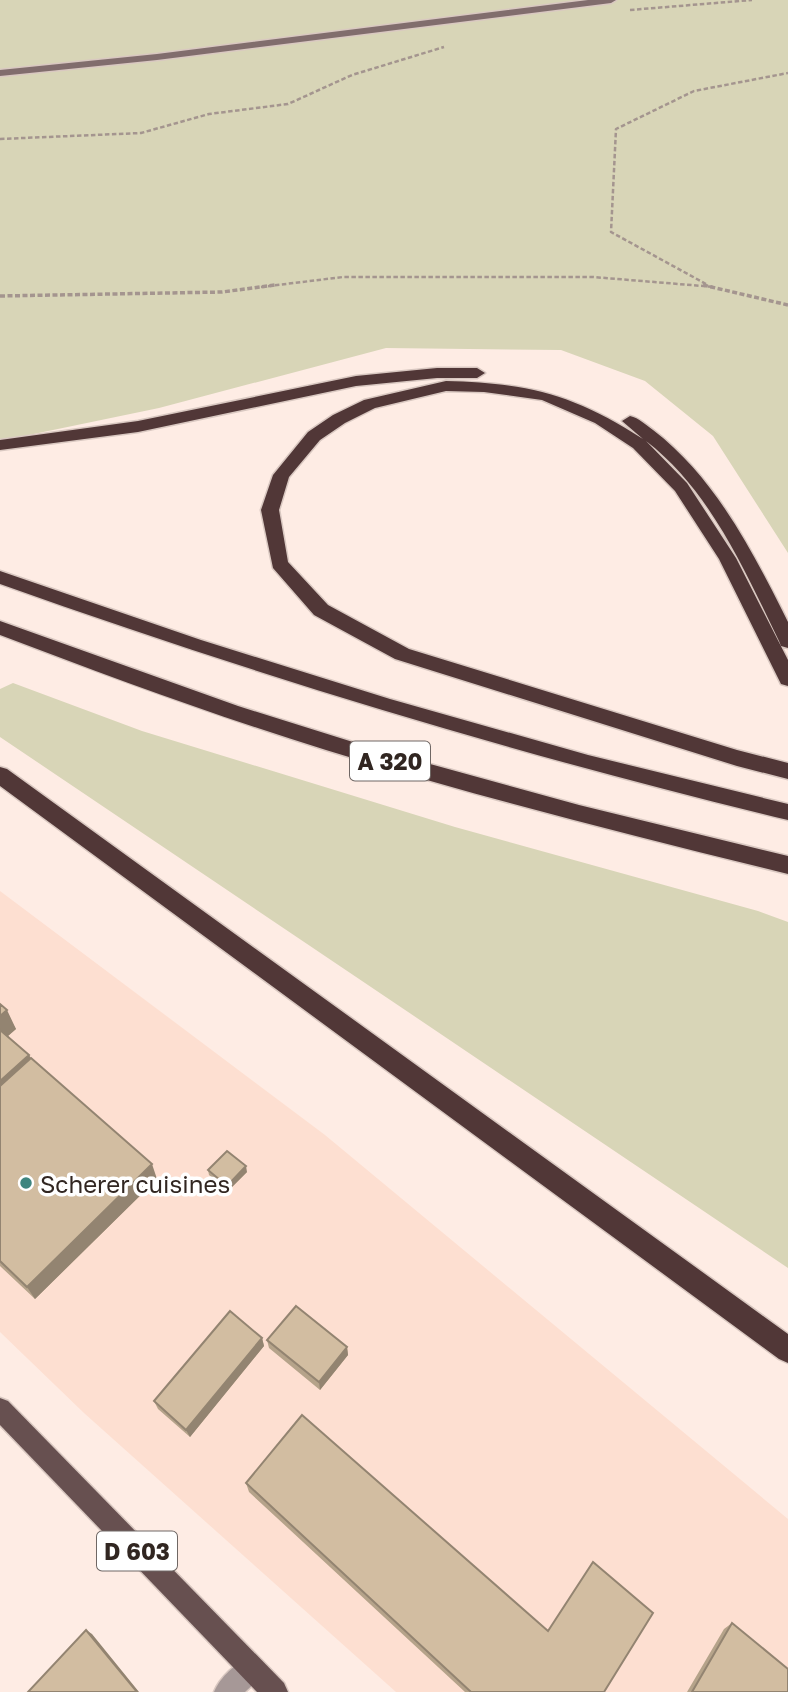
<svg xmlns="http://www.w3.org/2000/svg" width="788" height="1692" font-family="'Golos Text',sans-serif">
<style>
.built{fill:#fddfd1}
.green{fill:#d8d5b7}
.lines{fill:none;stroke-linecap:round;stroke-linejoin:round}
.minor-casing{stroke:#d9c8c1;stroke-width:3}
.secondary-casing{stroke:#d9c8c1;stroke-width:3}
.primary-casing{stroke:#d9c8c1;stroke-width:3}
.motorway-casing{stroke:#d9c8c1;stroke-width:3}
.path-far1{stroke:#a4958f;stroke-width:2.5;stroke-dasharray:4.5 2.5;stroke-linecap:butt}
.path{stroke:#a4958f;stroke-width:3.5;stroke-dasharray:5 2.5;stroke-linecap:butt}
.minor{fill:#a69897;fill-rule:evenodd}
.secondary{fill:#816d6d;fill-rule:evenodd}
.primary{fill:#675050;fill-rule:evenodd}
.motorway{fill:#513737;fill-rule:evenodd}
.wall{fill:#b5a38a}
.shaded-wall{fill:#938471}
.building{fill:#d2bda1;stroke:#938471;stroke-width:2}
.poi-dot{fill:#3e857f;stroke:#fff;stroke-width:2.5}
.labels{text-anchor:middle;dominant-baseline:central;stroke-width:7;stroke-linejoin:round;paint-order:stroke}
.shield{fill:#fff;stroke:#6f6764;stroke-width:2}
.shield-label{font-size:23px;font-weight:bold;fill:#312621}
.poi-label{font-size:24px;fill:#312621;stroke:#fff;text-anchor:start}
</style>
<rect width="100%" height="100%" fill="#feece4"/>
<!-- built -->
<path class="built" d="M0,891L325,1135L788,1519V1692H396L84,1413L0,1332Z"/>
<!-- green -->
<path class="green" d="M0,0H788V553L713,436L645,381L561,350L386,348L159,408L0,441Z
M13,683L142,731L455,827L758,911L788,922V1268L0,737V689Z"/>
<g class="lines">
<defs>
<path id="minor" d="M251,1656L260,1660L264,1669L260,1678L245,1692H214C220,1677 236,1663 251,1656Z"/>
<path id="secondary" d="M588,0H616L611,3L157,60L0,76V70L157,54Z"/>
<path id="primary" d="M0,1398L8,1401L284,1683L288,1692H257L0,1425Z"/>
<path id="motorway" d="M437,368H477L485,373L477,378H437L356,386L138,432L0,450V440L138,421L356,376Z
M446,381C527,383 574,394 643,439L622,421L630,416C639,418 646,425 653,430C713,476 749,545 782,610L788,622V648L781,646L779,641C745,571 710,490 646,441L687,483L736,558L788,660V686L781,684L719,559L675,491L633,448L595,423L542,400L484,392L446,391L375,408L345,423L320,440L289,477L279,510L288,562L328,605L409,649L737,750L788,763V779L737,766L395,659L314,615L273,568L261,510L273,475L308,432L333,415L364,400Z
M0,571L201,640L390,699L588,755L788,804V820C521,756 259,676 0,584Z
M0,621L238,706L372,748L579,805L788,856V874C633,836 478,797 326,750C216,716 108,676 0,635Z
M0,767L7,769L788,1334V1363L779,1359L0,786Z"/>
</defs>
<!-- minor casing -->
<use href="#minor" class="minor-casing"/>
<!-- secondary casing -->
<use href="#secondary" class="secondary-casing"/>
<!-- primary casing -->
<use href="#primary" class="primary-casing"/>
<!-- motorway casing -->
<use href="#motorway" class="motorway-casing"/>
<!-- path-far1 -->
<path class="path-far1" d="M630,10L752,0
M0,139L141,133L209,114L288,104L352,75L444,47
M706,284L611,232L616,129L694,91L788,73
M261,287L343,277H593L715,287"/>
<!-- path -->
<path class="path" d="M703,285L788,305
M0,296L222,292L275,285"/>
<!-- minor -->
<use href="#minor" class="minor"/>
<!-- secondary -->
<use href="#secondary" class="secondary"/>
<!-- primary -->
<use href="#primary" class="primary"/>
<!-- motorway -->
<use href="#motorway" class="motorway"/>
</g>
<!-- wall -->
<path class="wall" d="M0,1004L16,1029L8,1036L29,1055L31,1058L157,1179L35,1299L0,1266Z
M208,1170L247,1172L228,1191L209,1175Z
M262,1338L264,1346L190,1437L158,1409L154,1401Z
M267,1340L347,1347L348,1355L320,1390L269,1348Z
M246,1483L548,1631L604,1692H465L249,1492Z
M732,1623L788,1692H687L724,1629Z"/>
<!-- shaded-wall -->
<path class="shaded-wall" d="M7,1010L16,1029L1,1042L0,1040V1016Z
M29,1055L38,1074L0,1109V1081Z
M152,1164L157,1179L35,1299L27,1287Z
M246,1166L247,1172L228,1191L227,1186Z
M262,1338L264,1346L190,1437L186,1430Z
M347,1347L348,1355L320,1390L319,1382Z
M86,1630L92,1634L139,1692H137Z"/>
<!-- building -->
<path class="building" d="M0,1004L7,1010L0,1016Z
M0,1030L29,1055L0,1081Z
M31,1058L152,1164L27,1287L0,1261V1086Z
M227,1151L246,1166L227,1186L208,1170Z
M296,1306L347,1347L319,1382L267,1340Z
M230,1311L262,1338L186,1430L154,1401Z
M302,1415L548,1631L593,1562L653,1613L604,1692H471L246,1483Z
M732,1623L788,1669V1692H692Z
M86,1630L137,1692H28Z"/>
<!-- markers -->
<circle class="poi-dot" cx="26" cy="1183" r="7"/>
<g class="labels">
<!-- shield labels -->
<g class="shield">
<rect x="350" y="741.5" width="80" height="39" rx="5"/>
<rect x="97" y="1531.5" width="80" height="39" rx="5"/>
</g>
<g class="shield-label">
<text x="390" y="761">A 320</text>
<text x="137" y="1551">D 603</text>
</g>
<!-- poi labels -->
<g class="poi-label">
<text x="40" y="1183">Scherer cuisines</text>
</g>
</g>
</svg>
